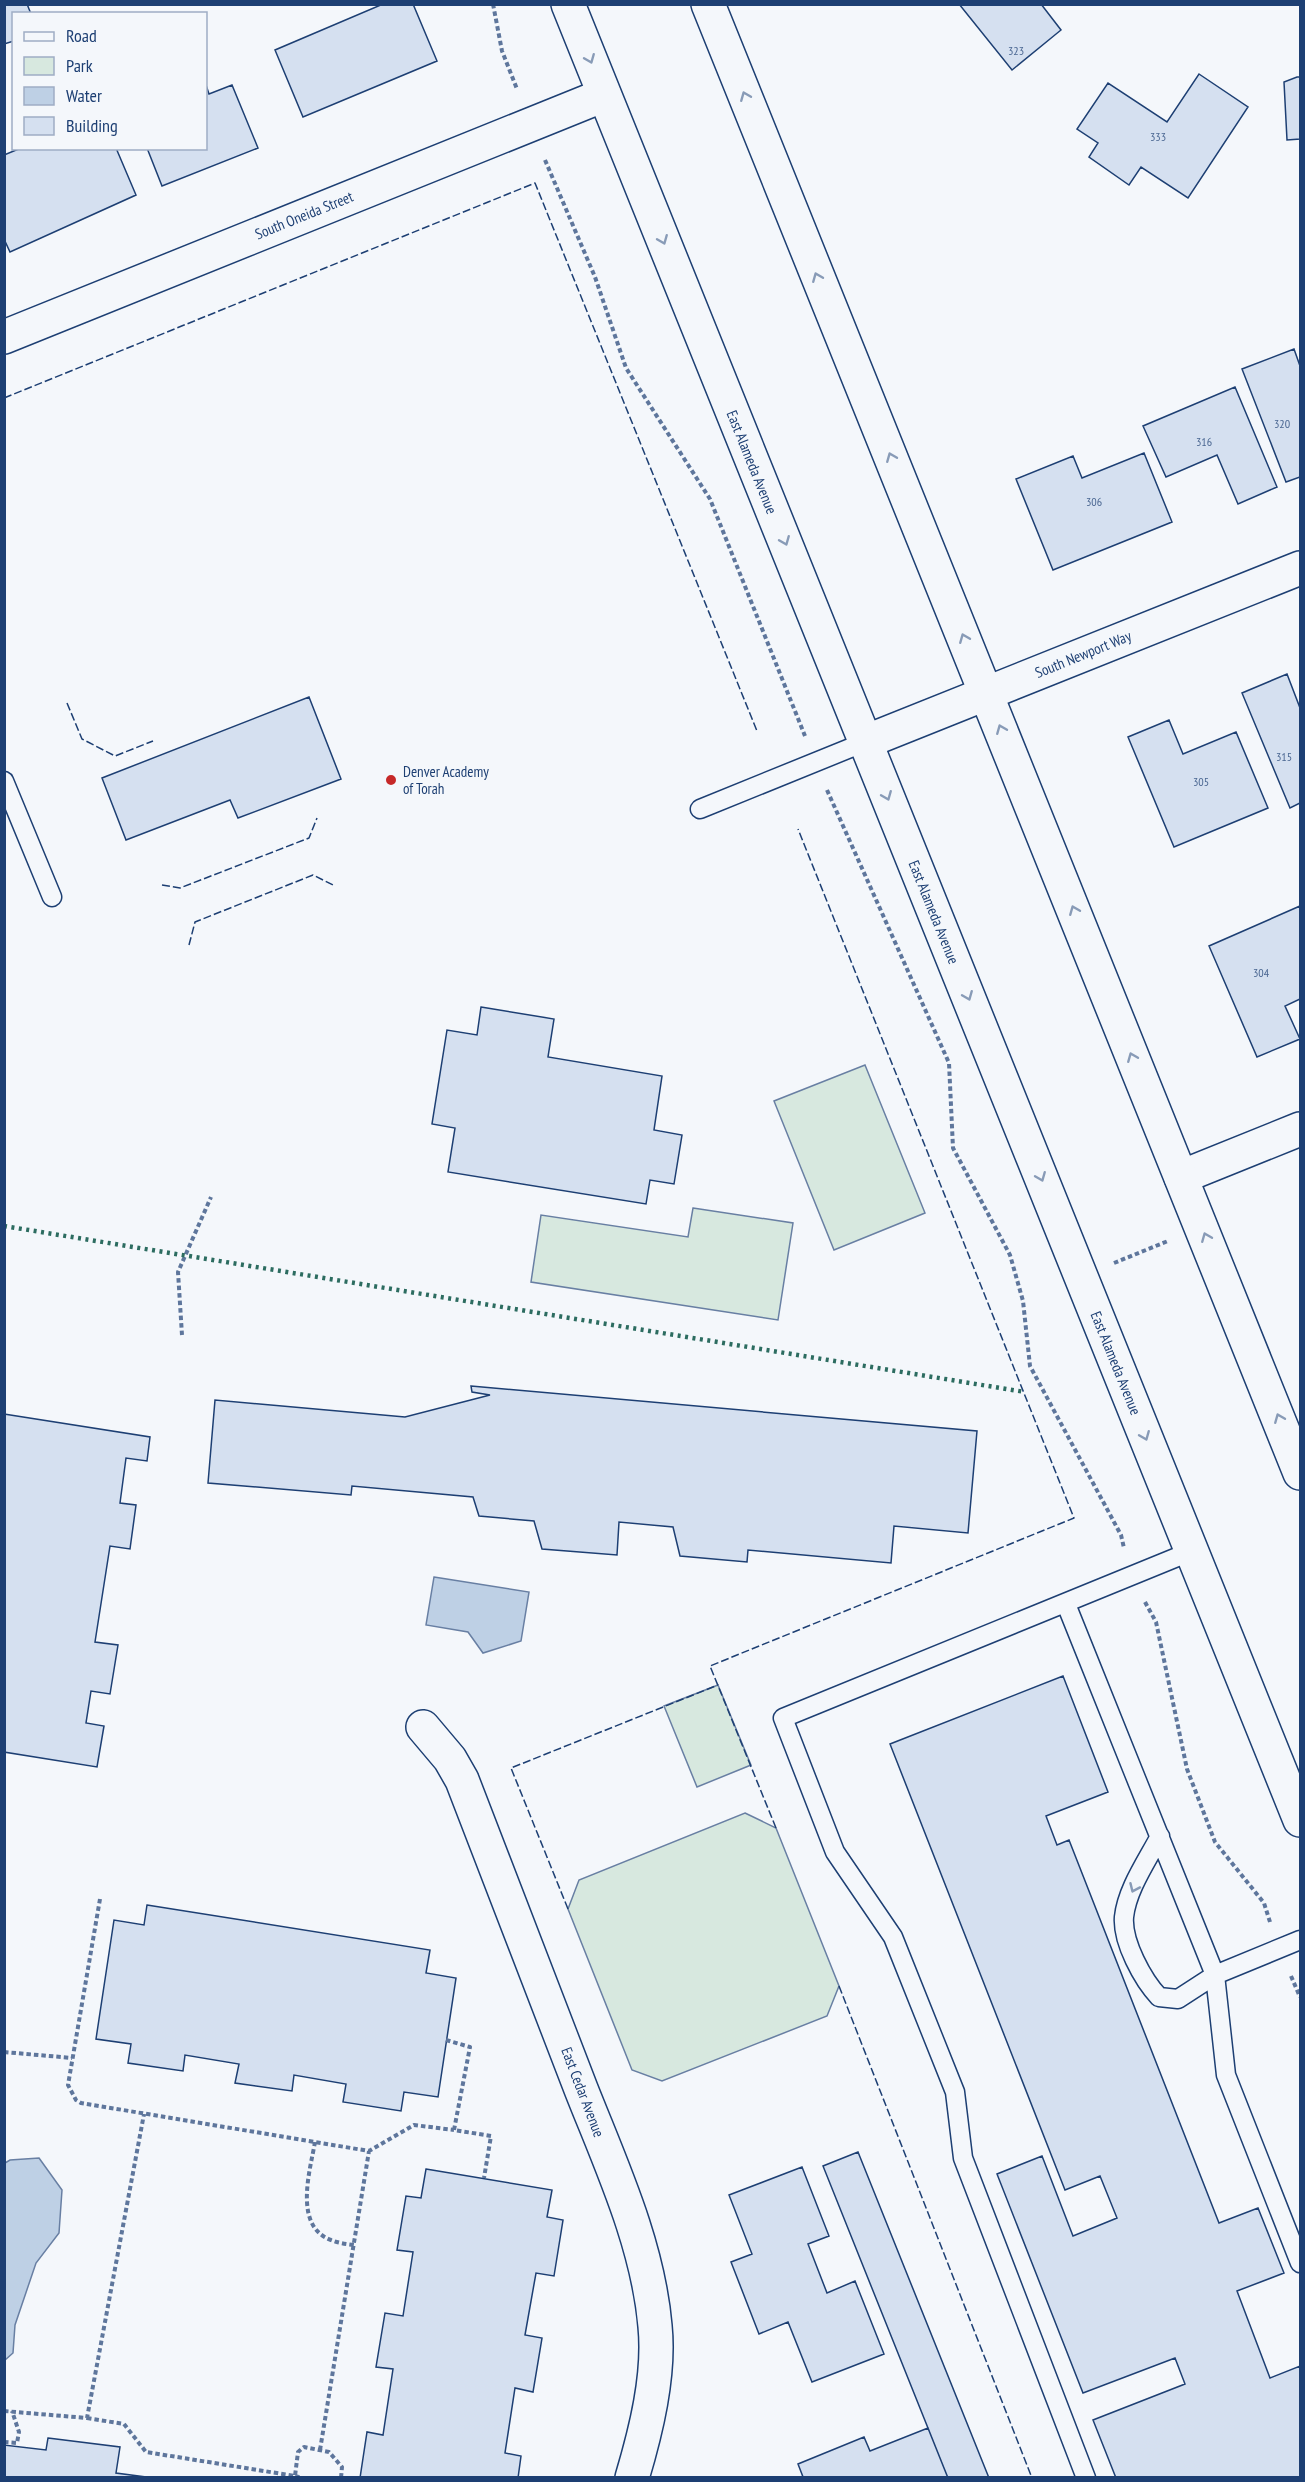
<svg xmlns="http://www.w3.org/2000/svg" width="1305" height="2482" font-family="'PT Sans Narrow',sans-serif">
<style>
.green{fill:#d7e8df;stroke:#687fa3;stroke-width:1.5}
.water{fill:#bed0e5;stroke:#687fa3;stroke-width:1.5}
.building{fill:#d5e0f0;stroke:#1d3f73;stroke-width:1.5}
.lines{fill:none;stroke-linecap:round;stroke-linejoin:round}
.service-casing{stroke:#1d3f73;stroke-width:21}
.minor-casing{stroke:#1d3f73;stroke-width:36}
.primary-casing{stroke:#1d3f73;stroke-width:36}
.path{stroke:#5e769c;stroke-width:4;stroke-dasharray:4.5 3;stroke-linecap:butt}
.service{stroke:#f4f7fb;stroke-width:18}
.minor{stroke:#f4f7fb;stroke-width:33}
.primary{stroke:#f4f7fb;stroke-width:33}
.hedge{stroke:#2c6c60;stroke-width:4.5;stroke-dasharray:3 4.5;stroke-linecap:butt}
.fence{stroke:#1d3f73;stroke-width:1.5;stroke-dasharray:8 3;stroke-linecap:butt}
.oneway{stroke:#889bb7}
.poi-dot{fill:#c62828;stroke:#f4f7fb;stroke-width:2}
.labels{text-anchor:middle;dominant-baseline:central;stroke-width:4.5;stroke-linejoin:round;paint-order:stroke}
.number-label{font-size:12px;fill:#4b6792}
.street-label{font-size:15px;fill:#1d3f73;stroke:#f4f7fb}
.poi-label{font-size:15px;fill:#1d3f73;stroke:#f4f7fb;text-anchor:start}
</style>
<rect width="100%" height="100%" fill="#f4f7fb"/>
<!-- green -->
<path class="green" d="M865,1065L925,1213L834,1250L774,1101Z
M693,1208L793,1223L778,1320L531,1282L541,1215L688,1237Z
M718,1685L751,1765L697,1787L664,1706Z
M745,1813L776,1828L839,1986L827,2016L662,2081L632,2070L568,1909L579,1880Z"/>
<!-- water -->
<path class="water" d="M434,1577L529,1592L521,1641L483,1653L468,1632L426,1625Z
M39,2158L62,2190L59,2233L36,2263L15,2325L13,2353L5,2360V2163L10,2160Z"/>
<!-- building -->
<path class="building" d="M4,4H27L31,14H14V41L4,44Z
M383,4H413L437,61L303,117L275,50Z
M959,4H1041L1061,30L1012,70Z
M1199,74L1248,107L1188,198L1141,167L1129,185L1089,157L1098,143L1077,129L1108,83L1167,122Z
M1297,77H1300V139L1287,140L1284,82Z
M206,85L209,94L232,85L258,148L162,186L147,148H206Z
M21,148H116L136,195L10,252L4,239V155Z
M1294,349L1300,366V477L1286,482L1242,369Z
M1235,387L1277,487L1238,504L1217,455L1166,477L1143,426Z
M1144,453L1172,522L1053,570L1016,479L1073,456L1082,478Z
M1287,674L1300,708V803L1290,808L1242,693Z
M309,697L341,779L238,818L230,800L126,840L102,778Z
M1169,720L1183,754L1236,732L1268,808L1174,847L1128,737Z
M1300,906V999L1285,1006L1300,1039L1257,1057L1209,946Z
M481,1007L554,1019L548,1057L662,1076L654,1130L682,1135L674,1184L650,1180L646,1204L448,1172L455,1128L432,1124L447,1030L477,1035Z
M471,1386L977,1431L968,1533L894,1526L891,1563L748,1550L747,1562L680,1556L673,1527L619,1522L617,1555L542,1549L534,1521L479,1516L473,1497L352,1486L351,1495L208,1483L215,1400L405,1417L490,1395L472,1392Z
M4,1414L150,1437L147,1461L126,1458L120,1503L136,1505L130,1549L110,1546L95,1642L118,1645L110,1694L91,1691L86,1723L104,1726L97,1767L4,1752Z
M1063,1676L1108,1792L1046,1816L1057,1845L1069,1840L1219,2223L1258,2208L1284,2273L1237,2291L1270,2378L1300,2366V2478H1116L1093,2420L1185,2384L1175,2358L1083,2393L997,2174L1042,2156L1073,2236L1117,2218L1100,2176L1065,2190L890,1744Z
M147,1905L430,1950L426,1973L456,1978L438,2097L404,2092L401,2111L343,2102L346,2084L294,2075L292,2091L235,2083L239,2064L185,2055L183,2071L128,2063L131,2044L96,2039L114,1920L144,1925Z
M858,2152L989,2478H948L823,2166Z
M802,2167L829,2236L808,2244L827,2293L855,2281L884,2354L812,2382L788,2322L759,2334L731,2262L752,2254L729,2195Z
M426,2169L552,2190L547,2217L563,2220L554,2276L536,2273L525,2335L542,2338L533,2392L515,2388L505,2453L521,2456L518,2478H360L367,2432L383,2435L393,2369L376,2367L385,2313L403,2316L413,2252L397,2250L406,2196L421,2198Z
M928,2428L948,2478H801L803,2477L798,2464L864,2437L870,2451Z
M48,2438L120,2447L116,2473L154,2478H4V2445L46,2450Z"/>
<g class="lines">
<defs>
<path id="service" d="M4,781L52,897
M700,809L865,742
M1066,1604L1215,1975L1300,1940
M1160,1836C1147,1861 1127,1889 1124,1917C1122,1942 1143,1980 1159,1997L1178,1999L1215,1975L1226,2075L1300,2263
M1086,2478L963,2158L955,2092L893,1937L835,1852L783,1718L1192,1551"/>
<path id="minor" d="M4,337L604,95
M865,742L1300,568
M1181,1177L1300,1129
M423,1727L450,1759L462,1780C502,1883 542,1986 581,2089C611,2165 648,2244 655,2326C660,2375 646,2431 632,2478"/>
<path id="primary" d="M568,4L1300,1820
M708,4L1300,1473"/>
</defs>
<!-- service casing -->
<use href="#service" class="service-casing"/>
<!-- minor casing -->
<use href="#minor" class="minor-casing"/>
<!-- primary casing -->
<use href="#primary" class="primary-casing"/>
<!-- path -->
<path class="path" d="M493,4L502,51L517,89
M545,160L595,277L626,368L710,499L805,736
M827,790L949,1063L953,1148L1010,1255L1023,1301L1030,1366L1121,1535L1124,1548
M1114,1263L1168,1241
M182,1335L178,1272L211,1197
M1145,1602L1156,1622L1187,1769L1215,1842L1264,1903L1270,1922
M100,1899L68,2085L76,2100L81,2103L369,2151L414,2125L454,2130
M1291,1976L1300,1997
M446,2040L470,2047L454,2130L491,2136L484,2178
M4,2052L72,2058
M315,2142C310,2171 293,2226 331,2240C338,2243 346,2244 354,2245
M4,2411L87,2418L144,2114
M87,2418L124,2424L146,2452L295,2476L298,2452L304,2447L329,2452L342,2467L341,2478
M4,2442L17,2443L19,2432L12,2411
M320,2450L369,2151
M295,2476L302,2478"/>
<!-- service -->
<use href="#service" class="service"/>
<!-- minor -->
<use href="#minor" class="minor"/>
<!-- primary -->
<use href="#primary" class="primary"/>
<!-- hedge -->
<path class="hedge" d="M4,1226L1025,1392"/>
<!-- fence -->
<path class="fence" d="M4,398L535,183L757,731
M67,703L82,739L115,756L153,741
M162,885L180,888L309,838L317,818
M189,945L195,922L313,875L333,885
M776,1828L710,1666L1074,1518L798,829
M568,1909L511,1768L718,1685
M839,1986L1032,2478"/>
</g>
<!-- one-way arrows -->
<defs><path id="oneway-chevron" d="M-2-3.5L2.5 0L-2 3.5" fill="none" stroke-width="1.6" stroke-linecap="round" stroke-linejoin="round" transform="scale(1.5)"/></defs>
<g class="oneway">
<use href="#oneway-chevron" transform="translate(590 59) rotate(68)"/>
<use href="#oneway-chevron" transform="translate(745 96) rotate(-112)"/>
<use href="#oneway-chevron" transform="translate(663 240) rotate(68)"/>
<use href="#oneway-chevron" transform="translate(817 277) rotate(-112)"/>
<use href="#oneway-chevron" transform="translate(891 457) rotate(-112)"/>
<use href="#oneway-chevron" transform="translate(785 541) rotate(68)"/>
<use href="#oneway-chevron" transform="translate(964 638) rotate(-112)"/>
<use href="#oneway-chevron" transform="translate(1001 729) rotate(-112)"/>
<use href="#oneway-chevron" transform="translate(887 796) rotate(68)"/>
<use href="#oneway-chevron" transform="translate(1074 910) rotate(-112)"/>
<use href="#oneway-chevron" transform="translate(968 996) rotate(68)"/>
<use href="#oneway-chevron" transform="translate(1132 1057) rotate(-112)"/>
<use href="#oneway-chevron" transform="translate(1041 1177) rotate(68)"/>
<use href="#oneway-chevron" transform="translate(1206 1237) rotate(-112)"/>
<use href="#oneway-chevron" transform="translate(1279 1418) rotate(-112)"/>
<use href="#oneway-chevron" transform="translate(1145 1436) rotate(68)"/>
<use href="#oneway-chevron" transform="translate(1134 1888) rotate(114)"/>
</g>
<!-- markers -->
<circle class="poi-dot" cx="391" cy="780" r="6"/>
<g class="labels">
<!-- number labels -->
<g class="number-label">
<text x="1016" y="50">323</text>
<text x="1158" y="136">333</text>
<text x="1282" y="423">320</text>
<text x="1204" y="441">316</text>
<text x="1094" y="501">306</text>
<text x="1284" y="756">315</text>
<text x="1201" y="781">305</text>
<text x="1261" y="972">304</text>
</g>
<!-- street labels -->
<g class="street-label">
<text transform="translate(304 215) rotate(-22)">South Oneida Street</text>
<text transform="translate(752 462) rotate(68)">East Alameda Avenue</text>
<text transform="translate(1083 654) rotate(-22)">South Newport Way</text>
<text transform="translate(934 912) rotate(68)">East Alameda Avenue</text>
<text transform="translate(1116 1363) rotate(68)">East Alameda Avenue</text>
<text transform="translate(583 2092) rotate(69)">East Cedar Avenue</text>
</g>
<!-- poi labels -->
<g class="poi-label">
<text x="403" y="771">Denver Academy<tspan x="403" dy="17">of Torah</tspan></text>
</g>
</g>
<!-- border -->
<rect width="1305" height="2482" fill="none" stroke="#1d3f73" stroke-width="12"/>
<!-- legend -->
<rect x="12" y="12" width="195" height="138" fill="#f4f7fb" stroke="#9eadc5" stroke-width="1.5"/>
<rect x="24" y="32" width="30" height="9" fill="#f4f7fb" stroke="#9eadc5" stroke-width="1.5"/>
<text x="66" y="42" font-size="18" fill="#1d3f73">Road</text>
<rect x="24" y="57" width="30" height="18" fill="#d7e8df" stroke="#9eadc5" stroke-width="1.5"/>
<text x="66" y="72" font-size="18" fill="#1d3f73">Park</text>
<rect x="24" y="87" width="30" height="18" fill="#bed0e5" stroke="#9eadc5" stroke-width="1.5"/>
<text x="66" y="102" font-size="18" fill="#1d3f73">Water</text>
<rect x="24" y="117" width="30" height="18" fill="#d5e0f0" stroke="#9eadc5" stroke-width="1.5"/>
<text x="66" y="132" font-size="18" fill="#1d3f73">Building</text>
</svg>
